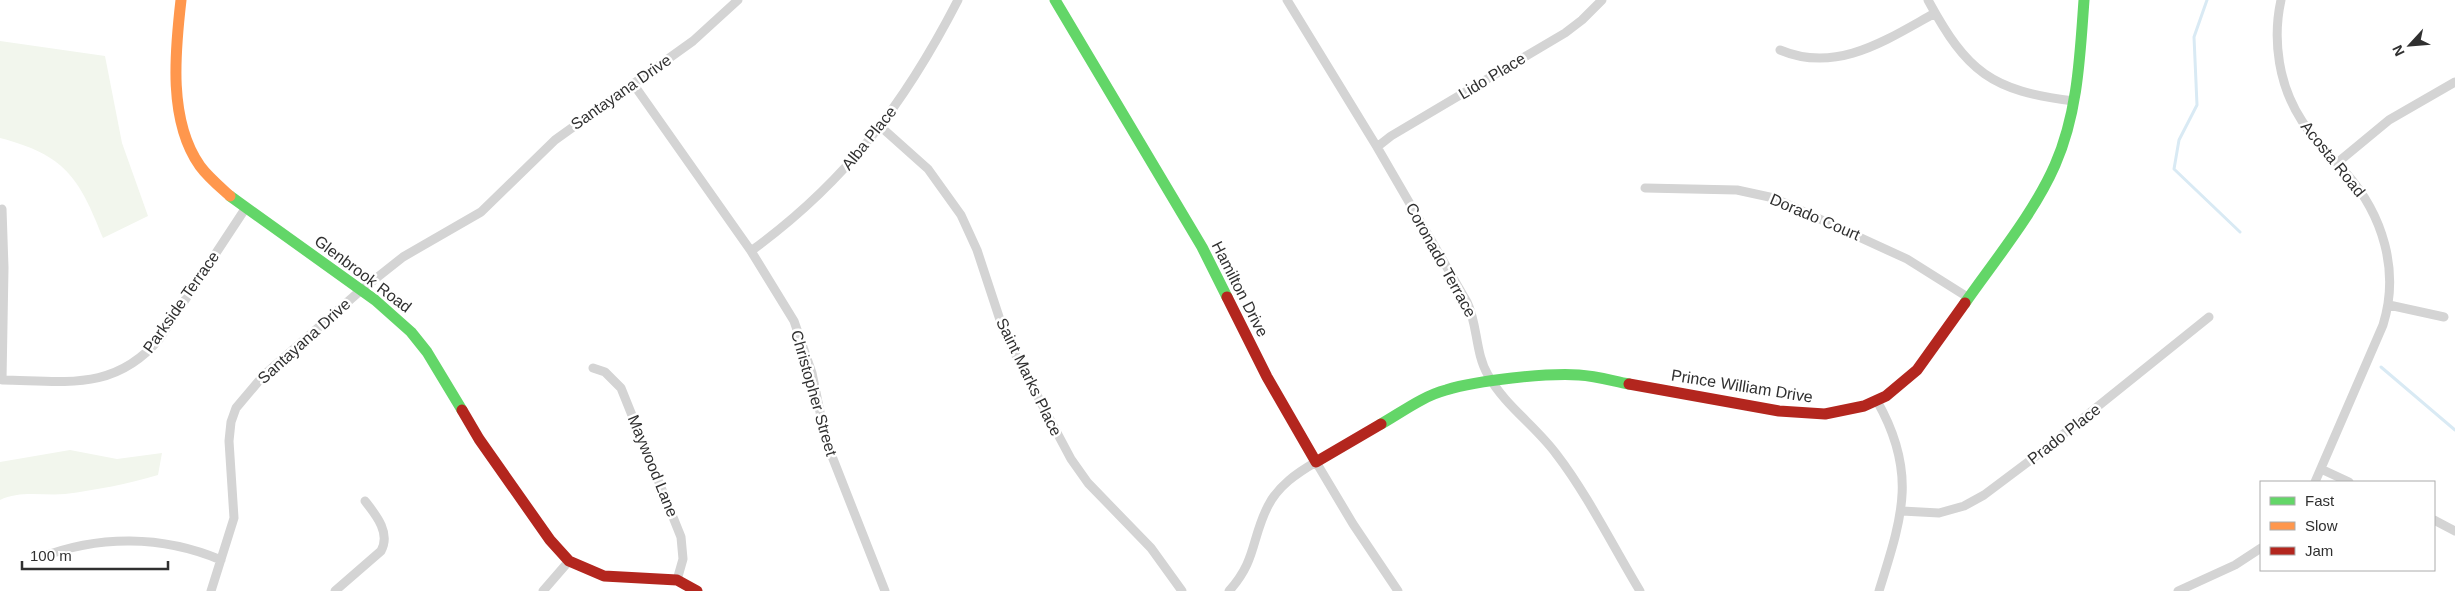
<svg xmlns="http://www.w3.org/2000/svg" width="2455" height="591" font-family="Arial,sans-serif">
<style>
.green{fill:#f2f6ed}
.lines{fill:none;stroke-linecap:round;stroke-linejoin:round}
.stream{stroke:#d9eaf4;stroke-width:3}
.street{stroke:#d4d4d4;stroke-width:9}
.fast{stroke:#63d668;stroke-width:11}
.slow{stroke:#ff974d;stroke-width:11}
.jam{stroke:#b3261e;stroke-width:11}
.labels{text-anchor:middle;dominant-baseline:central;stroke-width:5;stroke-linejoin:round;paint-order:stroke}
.street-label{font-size:16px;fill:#303030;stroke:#fff}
</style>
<rect width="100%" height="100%" fill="#fff"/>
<!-- green -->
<path class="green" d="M0,41L105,56L122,143L148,216L103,238C79,177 65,155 0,138Z
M70,450L117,459L162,453L158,475C127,484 97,490 65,494C44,496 20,490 0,500V462Z"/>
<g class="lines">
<!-- stream -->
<path class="stream" d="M2207,0L2194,37L2197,105L2179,140L2174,169L2240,232
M2381,367L2455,430"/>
<!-- street -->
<path class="street" d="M1287,0L1377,147L1467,302C1478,325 1475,353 1488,375C1505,406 1536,426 1557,455C1587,494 1614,548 1640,591
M1928,0C1967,72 1991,91 2074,101
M2281,0C2272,41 2279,86 2302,121C2314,140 2331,156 2346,173C2383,215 2400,271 2383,325L2315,482
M1780,50C1837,74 1886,40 1935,13
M634,85L751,251L794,321L812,373L826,441L885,591
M881,127L928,169L961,215L977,250L1005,335L1071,459L1088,483L1151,548L1182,591
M1377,147L1391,136L1565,33L1582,20L1602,0
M2337,163L2389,120L2455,82
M1645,188L1737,190L1774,198L1907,259L1969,298
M2,209L4,268L2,380C65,381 115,392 160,338L245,209
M751,251C846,182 905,103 958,0
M2389,305L2444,317
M593,368L605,372L621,388L681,537L683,559L677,580
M1877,401C1918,473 1902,517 1879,591
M2321,469L2349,482
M1902,511L1939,513L1964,506L1984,495L2036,456L2209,317
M2434,520L2455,531
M39,558C98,535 162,535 221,560
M211,591L234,518L229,441L231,422L236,408L263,376L360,291L403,257L481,212L555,140L693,41L738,0
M335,591L381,551C391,533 376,515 365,501
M543,591L569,561
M1229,591C1257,560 1251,539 1268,506C1278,486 1297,473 1316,462L1353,524L1398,591
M2178,591L2235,565L2261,548"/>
<!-- fast -->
<path class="fast" d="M1055,0L1202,247L1227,297
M230,196L375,300L411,332L427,352L462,410
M1965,303C1995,260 2034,213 2055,165C2078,113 2080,55 2084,0
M1381,424C1402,412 1423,396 1446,390C1479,380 1545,373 1579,375C1596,376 1613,381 1629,384"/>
<!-- slow -->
<path class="slow" d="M181,0C175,52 168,121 200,166C208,177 220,187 230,196"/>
<!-- jam -->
<path class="jam" d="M1227,297L1267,377L1316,462L1381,424
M1629,384L1779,411L1825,414L1864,406L1886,396L1917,370L1965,303
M462,410L479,439L550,540L569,561L604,576L677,580L697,591"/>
</g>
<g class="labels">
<!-- street labels -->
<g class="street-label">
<text transform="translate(1492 76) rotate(-31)">Lido Place</text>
<text transform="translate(621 92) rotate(-35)">Santayana Drive</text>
<text transform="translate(869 138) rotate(-51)">Alba Place</text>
<text transform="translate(2333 159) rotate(51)">Acosta Road</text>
<text transform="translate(1815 217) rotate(23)">Dorado Court</text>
<text transform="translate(1441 260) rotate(61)">Coronado Terrace</text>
<text transform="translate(363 274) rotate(37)">Glenbrook Road</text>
<text transform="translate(1240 289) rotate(63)">Hamilton Drive</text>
<text transform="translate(181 302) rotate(-55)">Parkside Terrace</text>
<text transform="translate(304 341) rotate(-42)">Santayana Drive</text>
<text transform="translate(1029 377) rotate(64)">Saint Marks Place</text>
<text transform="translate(1742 386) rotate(9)">Prince William Drive</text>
<text transform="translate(814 393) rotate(74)">Christopher Street</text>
<text transform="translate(2064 434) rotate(-38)">Prado Place</text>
<text transform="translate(653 466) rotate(68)">Maywood Lane</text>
</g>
</g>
<!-- legend -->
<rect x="2260" y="481" width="175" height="90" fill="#ffffff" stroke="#acacac"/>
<rect x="2270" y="497" width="25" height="8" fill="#63d668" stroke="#acacac"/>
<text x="2305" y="506" font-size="15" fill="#303030">Fast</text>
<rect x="2270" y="522" width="25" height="8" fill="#ff974d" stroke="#acacac"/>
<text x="2305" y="531" font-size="15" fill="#303030">Slow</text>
<rect x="2270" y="547" width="25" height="8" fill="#b3261e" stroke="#acacac"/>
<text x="2305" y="556" font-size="15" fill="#303030">Jam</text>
<!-- north arrow -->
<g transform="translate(2410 45) rotate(244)" stroke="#ffffff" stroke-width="4" paint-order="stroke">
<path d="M0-4L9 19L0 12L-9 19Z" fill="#303030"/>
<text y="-8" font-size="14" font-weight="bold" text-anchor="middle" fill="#303030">N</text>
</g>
<!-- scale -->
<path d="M22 561v8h146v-8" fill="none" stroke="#303030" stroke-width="2.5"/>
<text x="30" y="561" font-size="15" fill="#303030" stroke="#ffffff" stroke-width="4" paint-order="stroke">100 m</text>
</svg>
